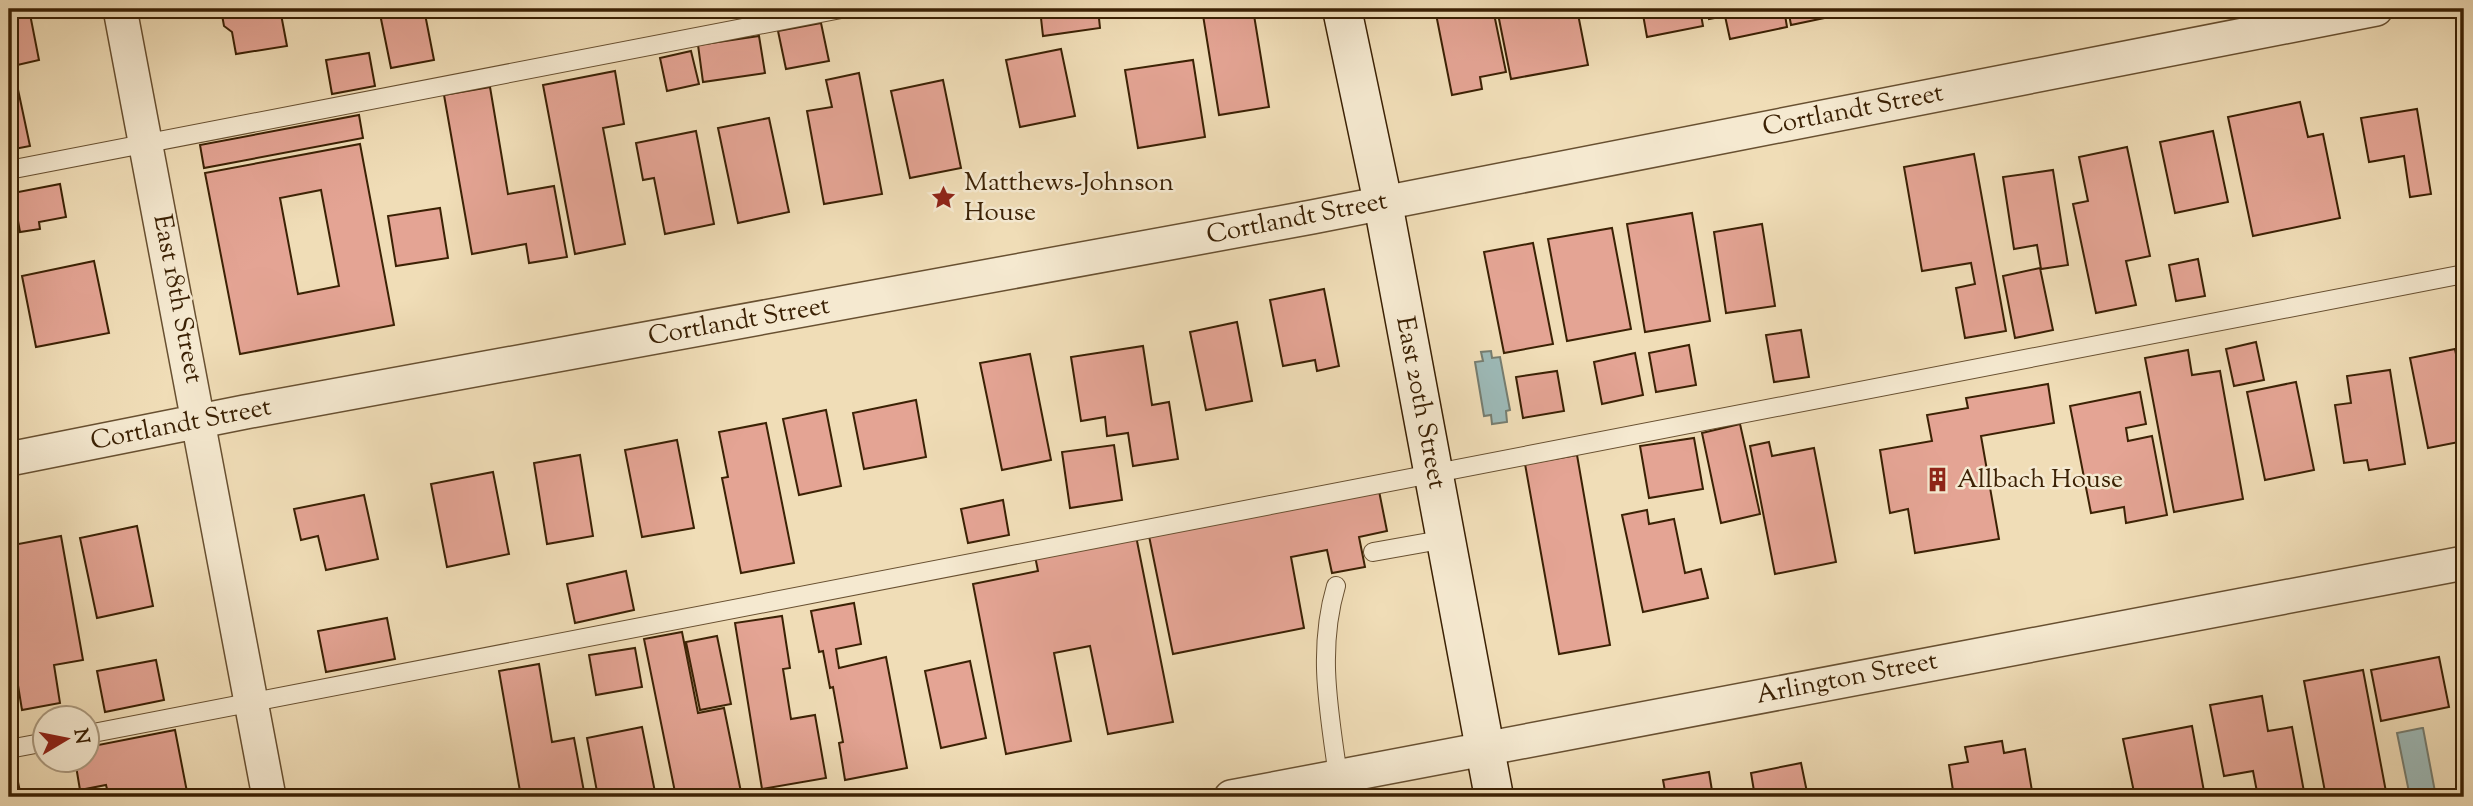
<svg xmlns="http://www.w3.org/2000/svg" width="2473" height="806" font-family="'Sorts Mill Goudy',serif">
<style>
.water{fill:#9dbab8;stroke:#767d70;stroke-width:2}
.building{fill:#e4a494;stroke:#3b2104;stroke-width:2;fill-rule:evenodd}
.lines{fill:none;stroke-linecap:round;stroke-linejoin:round}
.service-casing{stroke:#685031;stroke-width:20}
.minor-casing{stroke:#685031;stroke-width:36}
.secondary-casing{stroke:#3b2104;stroke-width:41}
.service{stroke:#f5e9d0;stroke-width:18}
.minor{stroke:#f5e9d0;stroke-width:33}
.secondary{stroke:#f5e9d0;stroke-width:38}
.labels{text-anchor:middle;dominant-baseline:central;stroke-width:5;stroke-linejoin:round;paint-order:stroke}
.street-label{font-size:26px;fill:#3b2104;stroke:#f5e9d0}
.poi-label{font-size:26px;fill:#3b2104;stroke:#f5e9d0;text-anchor:start}
</style>
<rect width="100%" height="100%" fill="#f0ddb7"/>
<filter id="stains"><feTurbulence type="fractalNoise" baseFrequency=".00286" numOctaves="4"/><feColorMatrix values="0 0 0 0 .2 0 0 0 0 .09 0 0 0 0 .02 0 0 0 .5 -.17"/></filter>
<radialGradient id="worn" r=".72"><stop offset=".6" stop-color="#630" stop-opacity="0"/><stop offset="1" stop-color="#630" stop-opacity=".3"/></radialGradient>
<!-- water -->
<path class="water" d="M1491,351L1492,358L1500,357L1510,410L1506,411L1507,422L1492,424L1491,415L1484,416L1475,362L1483,361L1481,352Z
M2422,728H2423L2436,797H2410L2397,733Z"/>
<!-- building -->
<path class="building" d="M9,9H29L39,60L13,66L30,146L9,150Z
M226,9H280L287,46L236,54L232,32L224,26L222,15Z
M408,9H424L434,60L391,68L380,14Z
M529,9H566L530,16Z
M719,9H764L720,16Z
M1040,9H1098L1100,28L1043,36Z
M1139,9H1178L1140,17Z
M1202,9H1253L1269,107L1219,115Z
M1435,9H1493L1506,72L1480,77L1482,89L1452,95Z
M1497,9H1577L1588,65L1511,79Z
M1642,9H1700L1703,26L1647,37Z
M1707,9H1784L1787,27L1730,39L1725,16L1709,19Z
M1788,9H1862L1863,10L1791,25Z
M821,23L829,61L786,69L778,31Z
M759,36L765,73L703,82L698,45Z
M1061,49L1075,116L1020,127L1006,60Z
M691,51L699,84L667,91L660,58Z
M369,53L375,86L332,94L326,60Z
M1193,60L1205,137L1138,148L1125,70Z
M615,71L624,124L603,128L625,244L575,254L543,85Z
M859,73L882,194L824,204L807,111L832,107L826,80Z
M943,80L961,168L910,178L891,91Z
M490,87L508,194L554,186L567,257L529,263L526,244L472,254L444,95Z
M2300,102L2308,137L2323,134L2340,218L2253,236L2228,117Z
M2417,109L2431,194L2410,197L2404,156L2369,162L2361,118Z
M359,115L363,138L204,168L200,145Z
M769,118L789,212L738,223L718,128Z
M696,131L714,224L665,234L654,178L643,180L636,143Z
M2213,131L2228,202L2175,213L2160,142Z
M360,144L394,325L240,354L205,173ZM321,190L339,286L298,294L280,198Z
M2127,147L2150,256L2126,261L2136,305L2096,313L2073,204L2088,201L2079,157Z
M1974,154L2006,331L1965,338L1956,288L1975,284L1971,263L1922,271L1904,167Z
M2053,170L2068,265L2041,269L2037,245L2014,249L2003,177Z
M60,184L66,217L39,222L40,229L20,232L13,193Z
M440,208L448,258L396,266L388,216Z
M1692,213L1710,321L1645,332L1627,224Z
M1762,224L1775,306L1726,313L1714,232Z
M1612,228L1631,329L1567,341L1548,239Z
M1533,243L1553,344L1504,353L1484,252Z
M2198,259L2205,296L2176,301L2169,265Z
M94,261L109,333L36,347L22,276Z
M2040,268L2053,330L2015,338L2003,276Z
M1324,289L1339,366L1317,371L1315,360L1283,366L1270,300Z
M9,310L17,363L9,365Z
M1237,322L1252,401L1206,410L1190,332Z
M1801,330L1809,377L1774,382L1766,335Z
M2256,342L2264,380L2234,386L2226,349Z
M1689,345L1696,385L1656,392L1649,353Z
M1143,346L1152,405L1169,402L1178,459L1133,466L1128,433L1107,436L1105,417L1081,421L1071,357Z
M2455,349L2464,394V441L2428,448L2410,358Z
M2188,350L2192,375L2220,371L2243,499L2174,512L2145,358Z
M1635,353L1643,395L1602,404L1594,362Z
M1030,354L1051,460L1002,470L980,363Z
M2390,370L2405,464L2369,470L2367,460L2344,463L2335,405L2351,403L2347,376Z
M1557,371L1564,411L1523,418L1516,377Z
M2296,382L2314,470L2265,480L2247,392Z
M2048,384L2054,423L1981,436L1999,539L1915,553L1908,509L1890,513L1880,450L1932,441L1927,415L1968,408L1966,398Z
M2140,392L2146,424L2126,428L2128,441L2152,436L2167,515L2126,523L2124,507L2091,513L2070,406Z
M916,400L926,457L864,469L853,413Z
M826,410L841,486L799,495L783,419Z
M766,423L794,563L741,573L722,478L728,477L719,432Z
M1740,424L1760,514L1721,523L1702,433Z
M1694,438L1703,489L1649,498L1640,446Z
M677,440L694,528L642,537L625,450Z
M1769,442L1772,456L1814,448L1836,562L1775,574L1750,446Z
M1114,445L1122,500L1070,508L1062,452Z
M580,455L593,536L547,544L534,463Z
M1577,455L1610,645L1559,654L1525,464Z
M493,472L509,554L447,567L431,484Z
M1378,486L1387,531L1359,537L1365,567L1332,573L1327,550L1291,557L1304,628L1173,654L1148,531Z
M364,495L378,559L326,570L318,536L301,540L294,509Z
M1003,500L1009,535L968,543L961,509Z
M1647,510L1649,524L1674,519L1685,573L1701,569L1708,598L1643,612L1622,515Z
M137,526L153,606L97,618L80,538Z
M61,536L83,660L54,665L60,703L22,710L9,630V567L16,565L13,545Z
M1136,536L1173,722L1108,734L1090,646L1054,653L1071,741L1006,754L973,584L1038,571L1035,556Z
M626,571L634,610L575,623L567,584Z
M854,603L861,644L836,649L839,668L886,657L907,768L845,780L839,743L843,742L833,687L830,688L823,651L819,652L811,611Z
M782,616L790,668L783,669L791,719L815,715L826,778L762,789L735,623Z
M387,618L395,659L326,672L318,631Z
M682,632L698,713L724,708L742,797H676L644,639Z
M717,636L731,704L700,710L686,642Z
M635,648L642,687L596,695L589,655Z
M2439,657L2449,707L2381,721L2371,670Z
M156,660L164,700L105,712L97,671Z
M970,661L986,738L941,748L925,671Z
M539,664L552,742L574,738L585,797H521L499,671Z
M2363,670L2387,797H2326L2304,681Z
M2262,696L2268,731L2292,727L2305,797H2258L2253,771L2224,776L2210,705Z
M2192,726L2205,797H2135L2123,739Z
M642,727L656,797H598L587,738Z
M175,730L188,797H109L106,785L80,790L75,760H88V747Z
M2002,741L2004,753L2025,749L2033,797H1954L1949,765L1968,762L1965,747Z
M1801,763L1808,797H1755L1751,773Z
M15,767L21,797H9V768Z
M1709,772L1713,797H1666L1663,780Z"/>
<g class="lines">
<defs>
<path id="service" d="M9,170L841,9
M1373,552L1446,539
M1336,586C1317,650 1329,711 1338,776
M88,734L2464,274
M9,749L46,742"/>
<path id="minor" d="M120,9L269,797
M9,459L245,412L1312,217L2376,9
M1231,797L2464,563"/>
<path id="secondary" d="M1342,9L1383,203L1494,797"/>
</defs>
<!-- service casing -->
<use href="#service" class="service-casing"/>
<!-- minor casing -->
<use href="#minor" class="minor-casing"/>
<!-- secondary casing -->
<use href="#secondary" class="secondary-casing"/>
<!-- service -->
<use href="#service" class="service"/>
<!-- minor -->
<use href="#minor" class="minor"/>
<!-- secondary -->
<use href="#secondary" class="secondary"/>
</g>
<!-- icons -->
<defs>
<symbol id="sight-bare" viewBox="-9 -9 18 18"><path d="M0-6L1.8-2.2L6-1.7L2.9 1.2L3.7 5.4L0 3.3L-3.7 5.4L-2.9 1.2L-6-1.7L-1.8-2.2Z" fill="#8f2418" stroke="#f5e9d0" stroke-width="2.5" paint-order="stroke"/></symbol>
<symbol id="building-bare" viewBox="-9 -9 18 18"><path d="M-4-6H4V6H1V3H-1V6H-4ZM-2.5-4.3h1.7v1.8h-1.7ZM.8-4.3h1.7v1.8H.8ZM-2.5-1h1.7V.8h-1.7ZM.8-1h1.7V.8H.8Z" fill="#8f2418" stroke="#f5e9d0" stroke-width="2.5" paint-order="stroke"/></symbol>
</defs>
<g fill-rule="evenodd">
<use href="#sight-bare" x="926" y="180" width="35" height="35"/>
<use href="#building-bare" x="1920" y="462" width="35" height="35"/>
</g>
<g class="labels">
<!-- street labels -->
<g class="street-label">
<text transform="translate(1853 111) rotate(-11)">Cortlandt Street</text>
<text transform="translate(1297 219) rotate(-11)">Cortlandt Street</text>
<text transform="translate(177 299) rotate(79)">East 18th Street</text>
<text transform="translate(739 322) rotate(-10)">Cortlandt Street</text>
<text transform="translate(1420 403) rotate(79)">East 20th Street</text>
<text transform="translate(181 425) rotate(-11)">Cortlandt Street</text>
<text transform="translate(1847 679) rotate(-11)">Arlington Street</text>
</g>
<!-- poi labels -->
<g class="poi-label">
<text x="964" y="183">Matthews-Johnson<tspan x="964" dy="30">House</tspan></text>
<text x="1957" y="480">Allbach House</text>
</g>
</g>
<!-- margin -->
<rect width="2473" height="806" fill="none" stroke="#f0ddb7" stroke-width="35"/>
<rect x="10" y="10" width="2452" height="785" fill="none" stroke="#3b2104" stroke-width="3.5"/>
<rect x="18" y="18" width="2438" height="771" fill="none" stroke="#3b2104" stroke-width="2"/>
<!-- north arrow -->
<g transform="translate(66 739) rotate(80)"><circle r="33" fill="#f5e9d0" stroke="#ab997e" stroke-width="2"/>
<path d="M0-5L12 26L0 18L-12 26Z" fill="#8f2418"/>
<text y="-10" font-size="19" font-weight="bold" text-anchor="middle" fill="#3b2104">N</text>
</g>
<rect width="100%" height="100%" filter="url(#stains)"/>
<rect width="100%" height="100%" fill="url(#worn)"/>
</svg>
